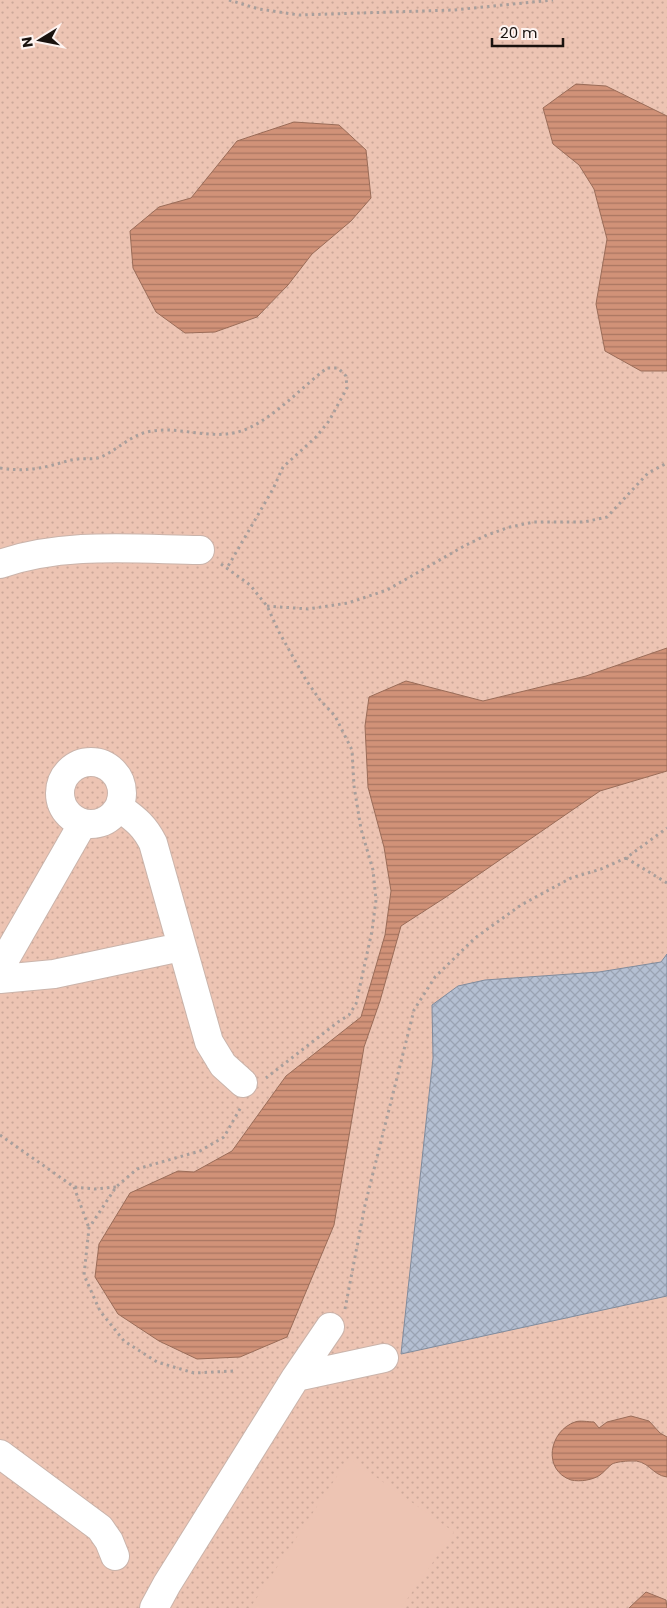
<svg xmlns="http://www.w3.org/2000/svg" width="667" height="1608" font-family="Poppins,sans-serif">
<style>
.grass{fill:url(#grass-dots)}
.park{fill:#edc4b3}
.water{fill:url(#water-rules);stroke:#9a6c58}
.building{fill:url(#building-cross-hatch);stroke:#808b9c}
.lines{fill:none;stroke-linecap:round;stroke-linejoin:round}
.minor-casing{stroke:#cab4ab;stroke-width:30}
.path{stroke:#a89f9c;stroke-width:3;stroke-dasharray:2.5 4;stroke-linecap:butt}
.minor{stroke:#fff;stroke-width:28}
</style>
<defs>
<pattern id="grass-dots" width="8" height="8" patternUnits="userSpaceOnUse" patternTransform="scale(1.25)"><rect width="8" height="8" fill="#edc4b3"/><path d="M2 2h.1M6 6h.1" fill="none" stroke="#cba899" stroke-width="1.8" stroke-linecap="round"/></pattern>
<pattern id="water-rules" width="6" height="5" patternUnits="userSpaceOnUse" patternTransform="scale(1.25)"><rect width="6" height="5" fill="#d19278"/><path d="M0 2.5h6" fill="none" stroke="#a97661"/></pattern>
<pattern id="building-cross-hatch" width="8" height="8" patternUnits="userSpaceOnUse" patternTransform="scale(1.25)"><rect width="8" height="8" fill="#b4bfd2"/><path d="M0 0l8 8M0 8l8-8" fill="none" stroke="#9aa3b3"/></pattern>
</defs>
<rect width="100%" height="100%" fill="#fef4f1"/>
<!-- grass -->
<path class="grass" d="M0,0H667V1608H0Z"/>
<!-- park -->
<path class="park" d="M349,1458L454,1532L401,1608H250Z"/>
<!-- water -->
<path class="water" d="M576,84L606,86L667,116V371H641L605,351L596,304L607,239L594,189L579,165L553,144L543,108Z
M294,122L339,125L366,150L371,198L351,221L312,254L288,285L257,317L215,332L185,333L156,312L133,268L130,231L159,207L191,198L237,141Z
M667,648V771L600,791L446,897L401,926L380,1001L364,1047L334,1225L287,1337L240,1357L197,1359L159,1341L118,1314L95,1277L99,1244L130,1193L178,1171L194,1172L232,1151L286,1076L361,1017L385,935L391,891L384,847L368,787L365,726L369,697L406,681L483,701L586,676Z
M631,1416L649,1421L660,1433L667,1437V1477C651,1475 649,1459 630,1461C625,1461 616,1462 612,1464C608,1467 604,1472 600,1475C593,1480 580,1482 571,1480C542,1470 549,1431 575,1422C580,1420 588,1422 594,1422L599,1428L607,1422Z
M646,1592L666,1600L667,1608H629Z"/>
<!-- building -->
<path class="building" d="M667,954V1296L401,1354L433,1058L432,1005L458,986L485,980L599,972L661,962Z"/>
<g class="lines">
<defs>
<path id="minor" d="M0,564C64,542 133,549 200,550
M60 793a31 31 0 1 1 62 0a31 31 0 1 1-62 0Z
M119,807C135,819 144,825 153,843L209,1042L223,1065L243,1083
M0,968L83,823
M0,979L54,974L181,947
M296,1377L384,1358
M0,1454L100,1528L109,1541L115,1556
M154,1608L167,1584L296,1377L330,1327"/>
</defs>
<!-- minor casing -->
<use href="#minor" class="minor-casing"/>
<!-- path -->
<path class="path" d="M229,0L259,9L299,15L454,10L553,0
M0,468C19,471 34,470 53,465C61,463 69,460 78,459C86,458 94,460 101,457C117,450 130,436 147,432C181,424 215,444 249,428C278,414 302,387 327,368H338L346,376L347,388L329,421L316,437L283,467L273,489L227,568
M221,564L250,585L267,606L279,632L306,680L320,700L335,716L352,750L354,786L361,829L373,870L376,900L372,931L356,1004L349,1015L338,1022L266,1078
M267,606L308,609L348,603L387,590L466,545L487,535L510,527L534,522H584L607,517L648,473L667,463
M626,858L667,883
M0,1135L74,1187L95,1189L116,1187
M74,1187L89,1228
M345,1309L365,1205L414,1010L435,977L475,938L521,905L571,878L601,869L626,858L667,828
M233,1371L194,1373L157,1362L124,1341L100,1311L84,1275L89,1228L116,1187L137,1169L200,1151L224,1137L241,1107"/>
<!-- minor -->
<use href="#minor" class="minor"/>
</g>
<!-- north arrow -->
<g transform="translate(40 40) rotate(260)" stroke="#fef4f1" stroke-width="4" paint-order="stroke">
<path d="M0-4L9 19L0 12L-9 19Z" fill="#1a130f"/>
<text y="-8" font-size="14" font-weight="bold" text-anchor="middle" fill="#1a130f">N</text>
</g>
<!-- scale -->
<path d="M492 38v8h71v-8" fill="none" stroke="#1a130f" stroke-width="2.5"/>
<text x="500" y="38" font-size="15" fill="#1a130f" stroke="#fef4f1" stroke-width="4" paint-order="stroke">20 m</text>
</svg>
